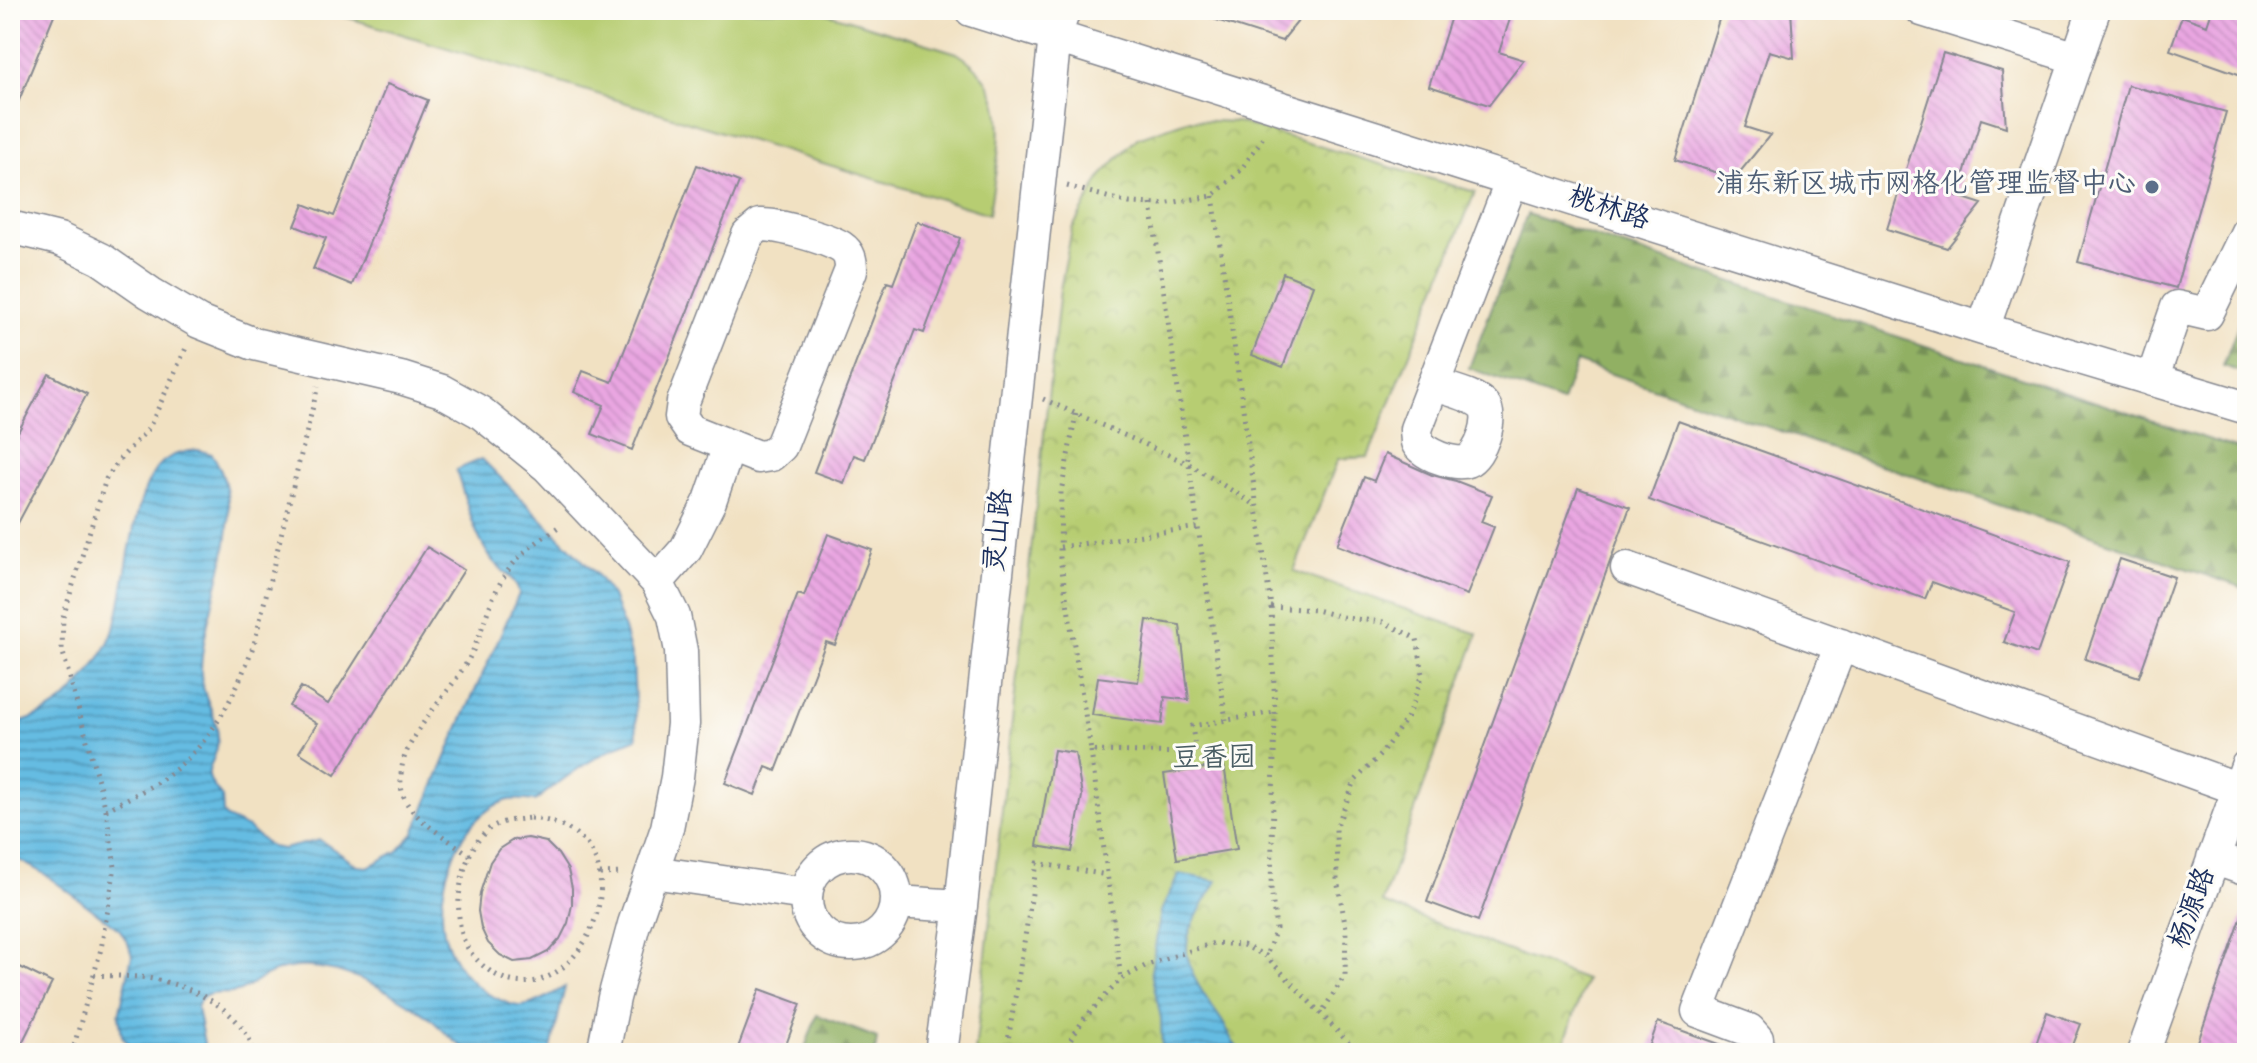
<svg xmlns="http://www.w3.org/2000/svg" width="2257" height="1063" font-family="Dekko,'LXGW WenKai TC',sans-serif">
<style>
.green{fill:#b7cd72;stroke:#697e68;stroke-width:2}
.forest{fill:url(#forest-firs);stroke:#567061;stroke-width:2}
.park{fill:url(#park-crowns);stroke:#697e68;stroke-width:2}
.water{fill:url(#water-rules);stroke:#4076a0;stroke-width:2}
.building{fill:url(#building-back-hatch)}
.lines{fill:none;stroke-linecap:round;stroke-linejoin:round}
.minor-casing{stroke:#868890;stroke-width:35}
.path{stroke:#868890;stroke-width:5;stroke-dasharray:2 6;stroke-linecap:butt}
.minor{stroke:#fff;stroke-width:32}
.service-dot{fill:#5c6f8a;stroke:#fdfcf7;stroke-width:3}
.labels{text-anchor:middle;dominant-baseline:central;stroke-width:6;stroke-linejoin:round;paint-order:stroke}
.service-label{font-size:28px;fill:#4e5e75;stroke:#fdfcf7;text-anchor:end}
.street-label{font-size:28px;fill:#1b2f5e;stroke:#fdfcf7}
.park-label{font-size:28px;fill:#4a5e64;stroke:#fdfcf7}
</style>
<defs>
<pattern id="forest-firs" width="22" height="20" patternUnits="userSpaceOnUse" patternTransform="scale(2)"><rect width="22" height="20" fill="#91b064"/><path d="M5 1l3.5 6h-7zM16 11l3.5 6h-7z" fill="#769056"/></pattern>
<pattern id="park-crowns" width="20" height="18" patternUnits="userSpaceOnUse" patternTransform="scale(2)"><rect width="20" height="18" fill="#b7cd72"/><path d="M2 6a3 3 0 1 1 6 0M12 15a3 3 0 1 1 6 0" fill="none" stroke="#9db065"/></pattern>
<pattern id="water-rules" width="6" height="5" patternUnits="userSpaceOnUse" patternTransform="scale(2)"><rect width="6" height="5" fill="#65bce2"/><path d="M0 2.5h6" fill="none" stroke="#5299ba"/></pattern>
<pattern id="building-back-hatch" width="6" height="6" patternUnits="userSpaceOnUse" patternTransform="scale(2)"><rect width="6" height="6" fill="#e9a6e1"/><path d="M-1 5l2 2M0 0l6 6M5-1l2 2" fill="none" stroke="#c78fc3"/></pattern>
</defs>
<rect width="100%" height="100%" fill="#fdfcf7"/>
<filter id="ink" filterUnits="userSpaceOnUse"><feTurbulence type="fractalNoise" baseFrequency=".0125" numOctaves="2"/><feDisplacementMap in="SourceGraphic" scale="16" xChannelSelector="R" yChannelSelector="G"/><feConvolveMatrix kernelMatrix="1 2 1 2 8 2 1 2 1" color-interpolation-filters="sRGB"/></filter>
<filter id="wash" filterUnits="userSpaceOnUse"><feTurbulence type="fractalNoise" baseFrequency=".006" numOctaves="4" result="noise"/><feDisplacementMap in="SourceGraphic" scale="32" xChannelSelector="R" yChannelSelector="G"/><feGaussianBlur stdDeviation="1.8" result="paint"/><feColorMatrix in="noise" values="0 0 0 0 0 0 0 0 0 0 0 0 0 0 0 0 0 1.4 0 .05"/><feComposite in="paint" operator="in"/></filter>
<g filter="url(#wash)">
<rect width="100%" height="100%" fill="#f1e1c2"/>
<!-- green -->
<path class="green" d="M323,10H816L957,53C1020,92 997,152 989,214Z"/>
<!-- forest -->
<path class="forest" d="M1527,214L2247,452V589L1576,362L1562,402L1469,368Z
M2247,302V374L2223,366Z
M817,1015L877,1038L875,1053H803Z"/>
<!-- park -->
<path class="park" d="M1189,120L1237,122L1475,192L1368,457L1338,459L1294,571L1478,634L1382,903L1586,980L1561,1053H975L1060,290L1072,229L1102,175L1137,138Z"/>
<!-- water -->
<path class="water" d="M198,450L212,454C254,516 203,603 201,670C200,694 217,713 218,736C219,768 194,766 222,797L223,813L226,818L248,828L271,847L283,849L320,840L358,866L368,867L398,851L414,833L460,724L519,594C517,578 502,572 492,560C473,534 466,500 456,470L482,459L596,574L612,596L624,629L633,662L637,738C596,754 569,774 535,801C526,800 514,798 505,801C458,818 435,886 444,932C450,959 468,982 490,995C498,999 511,1006 519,1006C535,1006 552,994 565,987L550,1053C533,1053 482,1057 470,1051C453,1043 442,1028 427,1016C391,990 331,958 284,969C267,972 255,984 240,991C226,997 213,988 200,1000L197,1008L206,1053H136L122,1036L119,1015L132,956L128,943L120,930L46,875L10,855V724C31,722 55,709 70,695C89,675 108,651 116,623C127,583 132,485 164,461C174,453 186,451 198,450Z
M1179,874L1217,881C1208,897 1196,914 1190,931C1178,962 1203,994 1220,1018C1230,1032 1230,1044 1244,1053H1162L1161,1018L1151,972L1161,911Z"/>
<g id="blocks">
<!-- building -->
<path class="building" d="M10,10H56L11,120H10Z
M1202,10H1307L1282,41L1201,15Z
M1453,10H1513L1499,52L1524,60L1489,105L1429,86Z
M1722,10H1791L1794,58L1769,51L1745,127L1770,135L1735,178L1675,160Z
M2212,10H2247V77L2170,50L2182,16L2207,25Z
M1943,53L2002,71L2006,127L1981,119L1957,196L1982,204L1947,248L1887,229Z
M387,84L428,100L352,285L313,269L326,238L295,226L304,204L334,216Z
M2128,85L2226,112L2176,288L2078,262Z
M697,165L739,182L632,450L592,434L604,405L574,392L583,371L612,382Z
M917,221L960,238L924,333L915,330L865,459L854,455L844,483L814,472L887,282L893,284Z
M1283,273L1313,285L1283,367L1252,355Z
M49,374L87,394L10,538V447Z
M1678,421L2070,562L2037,654L2004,642L2015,612L1932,582L1925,599L1649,500Z
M1385,454L1432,475L1456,481L1492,495L1481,522L1494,527L1467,595L1337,545L1364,477L1374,481Z
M1578,488L1630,507L1478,921L1427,902Z
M828,534L872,550L835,645L826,642L776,771L766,767L755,795L725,783L798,594L804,596Z
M427,547L464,570L335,775L299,752L317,724L289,706L301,687L328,704Z
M2120,559L2174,577L2139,677L2085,659Z
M1147,620L1180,625L1189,700L1165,697L1162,724L1092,715L1098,677L1138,682Z
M1054,750L1075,753L1082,796L1072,852L1037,846Z
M1224,765L1237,849L1177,859L1164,774Z
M528,838L546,842L558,854L568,870L572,888V905L568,923L560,939L548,952L532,960L514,962L500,955L488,943L481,928L478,911L480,893L490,862L499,849L513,840Z
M2243,913L2247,914V1053H2194Z
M10,962L52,983L17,1053H10Z
M760,989L801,1004L783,1053H736Z
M2047,1012L2081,1024L2070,1053H2033Z
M1658,1022L1736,1050V1053H1647Z"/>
</g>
</g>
<g filter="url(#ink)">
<use href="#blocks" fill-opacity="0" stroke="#868890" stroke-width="2"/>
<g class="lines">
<defs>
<path id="minor" d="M971,10L1983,329L2247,408
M1922,10L2077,58
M760,225C777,224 826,238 841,247C850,253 851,261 851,270L781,446L771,455L758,457L690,430L681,417L683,402L748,235Z
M10,227L59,239L101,259L150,293L199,322L254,344L401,378L442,391L480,412L547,466L657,582L674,616L681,651L683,724L677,777L667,828L634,924L614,998L603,1053
M1983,329L2094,10
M2152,380L2177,307L2207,314L2247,232
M1433,384C1448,390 1475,395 1484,406C1494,418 1480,456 1467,461C1455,466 1422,454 1417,442C1417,441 1416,430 1416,429L1512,180
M1627,568L2239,789
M657,582L686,549L710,501L729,446
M806 899a45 45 0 1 1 90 0a45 45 0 1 1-90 0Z
M2213,858L2247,870
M652,872L806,894
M896,902L961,906
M941,1053L961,906L1055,36L1064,10
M1758,1053L1757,1039L1749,1030L1698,1011L1841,645
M2143,1053L2247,766"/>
</defs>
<!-- minor casing -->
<use href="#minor" class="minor-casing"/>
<!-- path -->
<path class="path" d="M1067,186L1129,203L1163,204L1213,196L1241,170L1265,134
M1213,196L1271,607L1275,712L1271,888L1276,929L1266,956
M1151,204L1226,720
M1043,399L1189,464L1257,506
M1076,414L1061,492L1060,558L1091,751L1196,753L1192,726L1275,712
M1060,547L1198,527
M1271,607L1316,610L1346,618L1384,622L1417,639L1423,674L1407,718L1381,754L1355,781L1336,828L1337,880L1346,928L1345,975L1321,1014
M1091,751L1121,979
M106,810C127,798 152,788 171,773C214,740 236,693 254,644L318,386
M530,818C678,832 561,1063 471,953C448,923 459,852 489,829C501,820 516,820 530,818Z
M470,855C451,841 410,818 403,795C399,783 401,764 406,753C420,721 446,696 464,667C484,636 487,597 510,568C524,549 543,538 561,525
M600,874L623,873
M94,975C109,976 124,976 139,977C181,981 244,1007 254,1053
M72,1053L101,949L115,867L106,810L62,649L63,617L106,479L119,460L149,428L186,348
M1006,1053L1037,863L1107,875
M1062,1053L1084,1019L1121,979L1147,965L1214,943L1243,945L1266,956L1358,1053"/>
<!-- minor -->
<use href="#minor" class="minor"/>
</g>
</g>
<!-- markers -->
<circle class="service-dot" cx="2152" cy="187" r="8"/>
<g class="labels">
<!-- service labels -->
<g class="service-label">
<text x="2136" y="187">浦东新区城市网格化管理监督中心</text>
</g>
<!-- street labels -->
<g class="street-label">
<text transform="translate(1608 211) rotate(18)">桃林路</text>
<text transform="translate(1001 531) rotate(-84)">灵山路</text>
<text transform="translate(2195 909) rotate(-70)">杨源路</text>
</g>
<!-- park labels -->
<g class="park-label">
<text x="1214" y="761">豆香园</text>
</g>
</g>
<!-- margin -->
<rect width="2257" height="1063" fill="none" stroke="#fdfcf7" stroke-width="40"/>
</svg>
